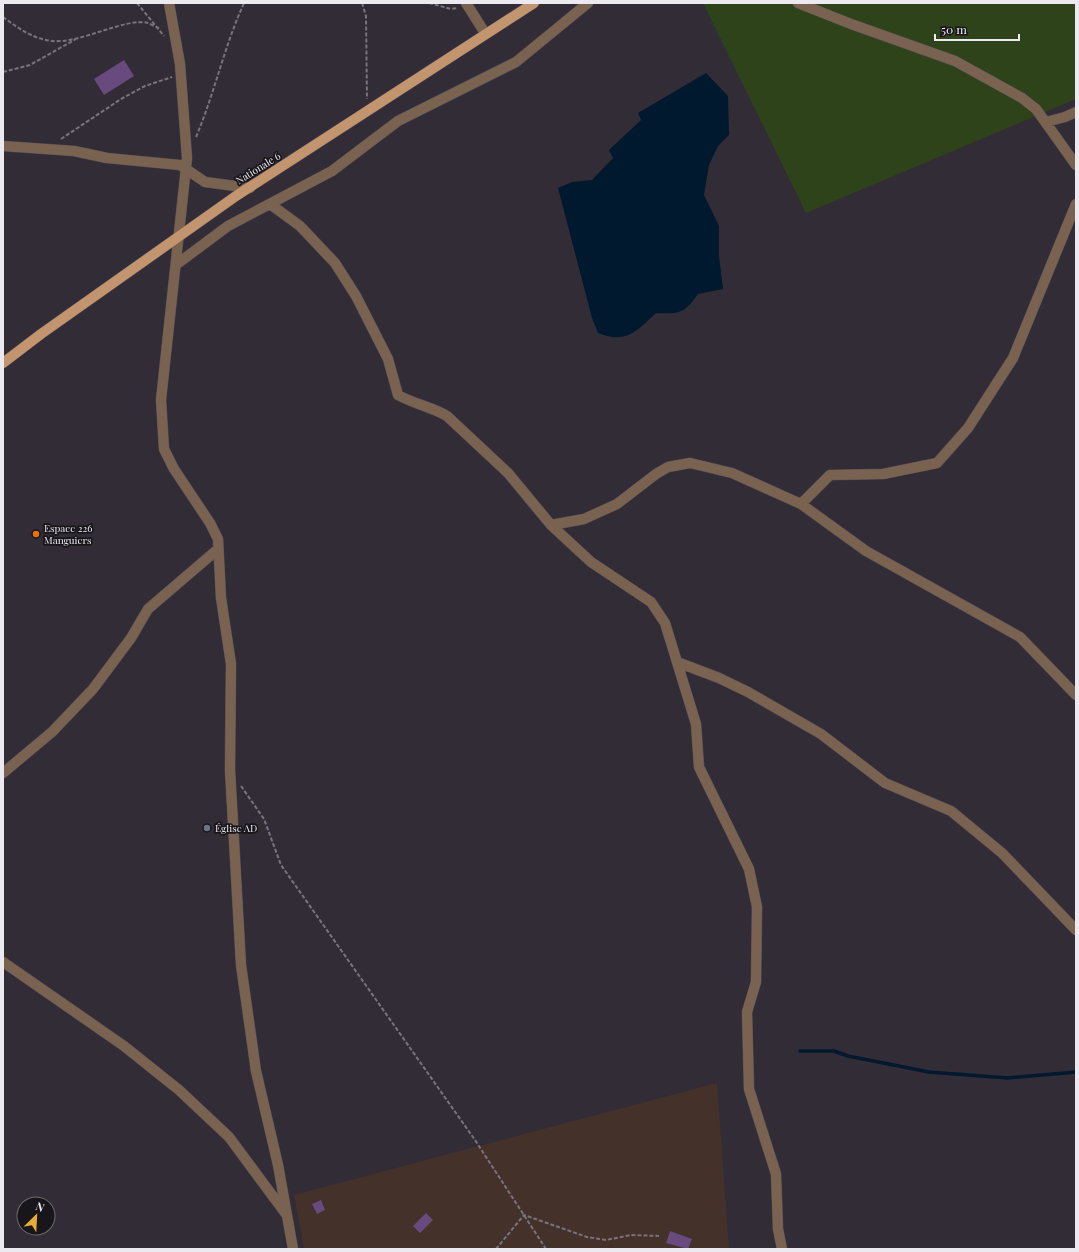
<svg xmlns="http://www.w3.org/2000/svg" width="1079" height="1252" font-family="'Playfair Display',serif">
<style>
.education{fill:#44312a}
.green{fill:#2e431a}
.water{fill:#00192e}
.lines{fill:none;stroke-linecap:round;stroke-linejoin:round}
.stream{stroke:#00192e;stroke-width:3.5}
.building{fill:#694a7f}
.minor-casing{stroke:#504a55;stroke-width:11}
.primary-casing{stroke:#504a55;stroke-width:11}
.path{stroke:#78737c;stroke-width:2;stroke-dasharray:4 2;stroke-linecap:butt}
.minor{stroke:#796350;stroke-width:10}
.primary{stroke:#c3956e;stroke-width:10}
.food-dot{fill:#e8710a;stroke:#18161a;stroke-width:1.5}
.worship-dot{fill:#6b7280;stroke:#18161a;stroke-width:1.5}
.labels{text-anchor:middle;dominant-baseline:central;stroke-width:3.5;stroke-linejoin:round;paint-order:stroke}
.street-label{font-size:10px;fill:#ede9f0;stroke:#18161a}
.poi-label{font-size:10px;fill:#ede9f0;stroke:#18161a;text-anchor:start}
</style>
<rect width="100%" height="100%" fill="#322c37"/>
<!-- education -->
<path class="education" d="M717,1083L729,1249H304L294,1195Z"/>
<!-- green -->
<path class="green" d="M703,3H1076V99L806,213Z"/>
<!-- water -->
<path class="water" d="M706,73L728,96L729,135L718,146L709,165L704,195L719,226V256L723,289L698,294C684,314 679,314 656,313C636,332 626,344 598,333L592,318L558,188L572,182L592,180L613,158L609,150L641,120L638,113Z"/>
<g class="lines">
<!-- stream -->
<path class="stream" d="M800,1051H834L848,1056L929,1072L1008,1078L1076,1072"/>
</g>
<!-- building -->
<path class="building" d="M124,60L134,76L104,95L94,79Z
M321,1200L325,1210L317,1214L312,1204Z
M426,1213L433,1220L420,1233L413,1226Z
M670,1231L692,1239L688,1249L666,1243Z"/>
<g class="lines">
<defs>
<path id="minor" d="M169,3L180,64L187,158L161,400L164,449L174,469L210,523L218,539L221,598L231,664L230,770L241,965L256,1071L278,1165L293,1249
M466,3L485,33
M798,3L851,24L955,61L1022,98L1036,109L1076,165
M1046,122L1065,117L1076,112
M3,146L74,151L107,158L180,165L205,182L250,188
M270,204L300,226L335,263L356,296L388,359L398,395C414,404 432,407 447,416L508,473L551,525L591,562L651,602L665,623L696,724L699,767L749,869L757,907L756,982L747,1012L749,1089L776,1174L778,1229L782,1249
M177,264L228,226L332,171L398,121L516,62L588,3
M801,504L830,475L883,474L937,463L968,428L1013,358L1076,204
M551,525L584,519L617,504L656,474L668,467L690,463L732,473L801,504L866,551L1020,637L1076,695
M677,662L719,678L748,692L821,734L885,783L951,811L1002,853L1076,930
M3,773L52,732L93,689L131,638L148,609L218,549
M3,962L124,1046L179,1090L229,1137L286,1214"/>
<path id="primary" d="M3,363L41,334L236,196L534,3"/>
</defs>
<!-- minor casing -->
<use href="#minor" class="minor-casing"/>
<!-- primary casing -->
<use href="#primary" class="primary-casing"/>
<!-- path -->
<path class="path" d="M137,3L164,36
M362,3L366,16L367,99
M429,3L451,9L458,8
M3,17C18,28 33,39 52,41C80,44 126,17 148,23C151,24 155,27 159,28
M3,72L30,65L76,39
M196,137C215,92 224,47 244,3
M61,139L121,99L145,86L172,77
M241,786L264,819L281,865L475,1140L546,1249
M496,1249L524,1215L587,1237L606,1240L631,1235L659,1236"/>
<!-- minor -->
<use href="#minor" class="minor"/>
<!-- primary -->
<use href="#primary" class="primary"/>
</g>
<!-- markers -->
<circle class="food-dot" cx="36" cy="534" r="4"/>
<circle class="worship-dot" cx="207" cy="828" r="4"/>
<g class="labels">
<!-- street labels -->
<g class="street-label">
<text transform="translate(258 168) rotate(-32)">Nationale 6</text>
</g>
<!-- poi labels -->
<g class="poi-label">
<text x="44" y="528">Espace 226<tspan x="44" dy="12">Manguiers</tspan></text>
<text x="215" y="828">Église AD</text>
</g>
</g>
<!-- border -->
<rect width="1079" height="1252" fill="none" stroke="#ede9f0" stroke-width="8"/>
<!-- north arrow -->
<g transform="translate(36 1216) rotate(24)"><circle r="19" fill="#18161a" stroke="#6d6a70"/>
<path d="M0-3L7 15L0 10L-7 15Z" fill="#e7ac36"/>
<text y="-6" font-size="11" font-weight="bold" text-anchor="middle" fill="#ede9f0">N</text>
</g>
<!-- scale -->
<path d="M935 34v6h84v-6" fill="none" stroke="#ede9f0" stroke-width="2"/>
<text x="941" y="34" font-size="12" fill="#ede9f0" stroke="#18161a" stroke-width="3" paint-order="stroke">50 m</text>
</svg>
